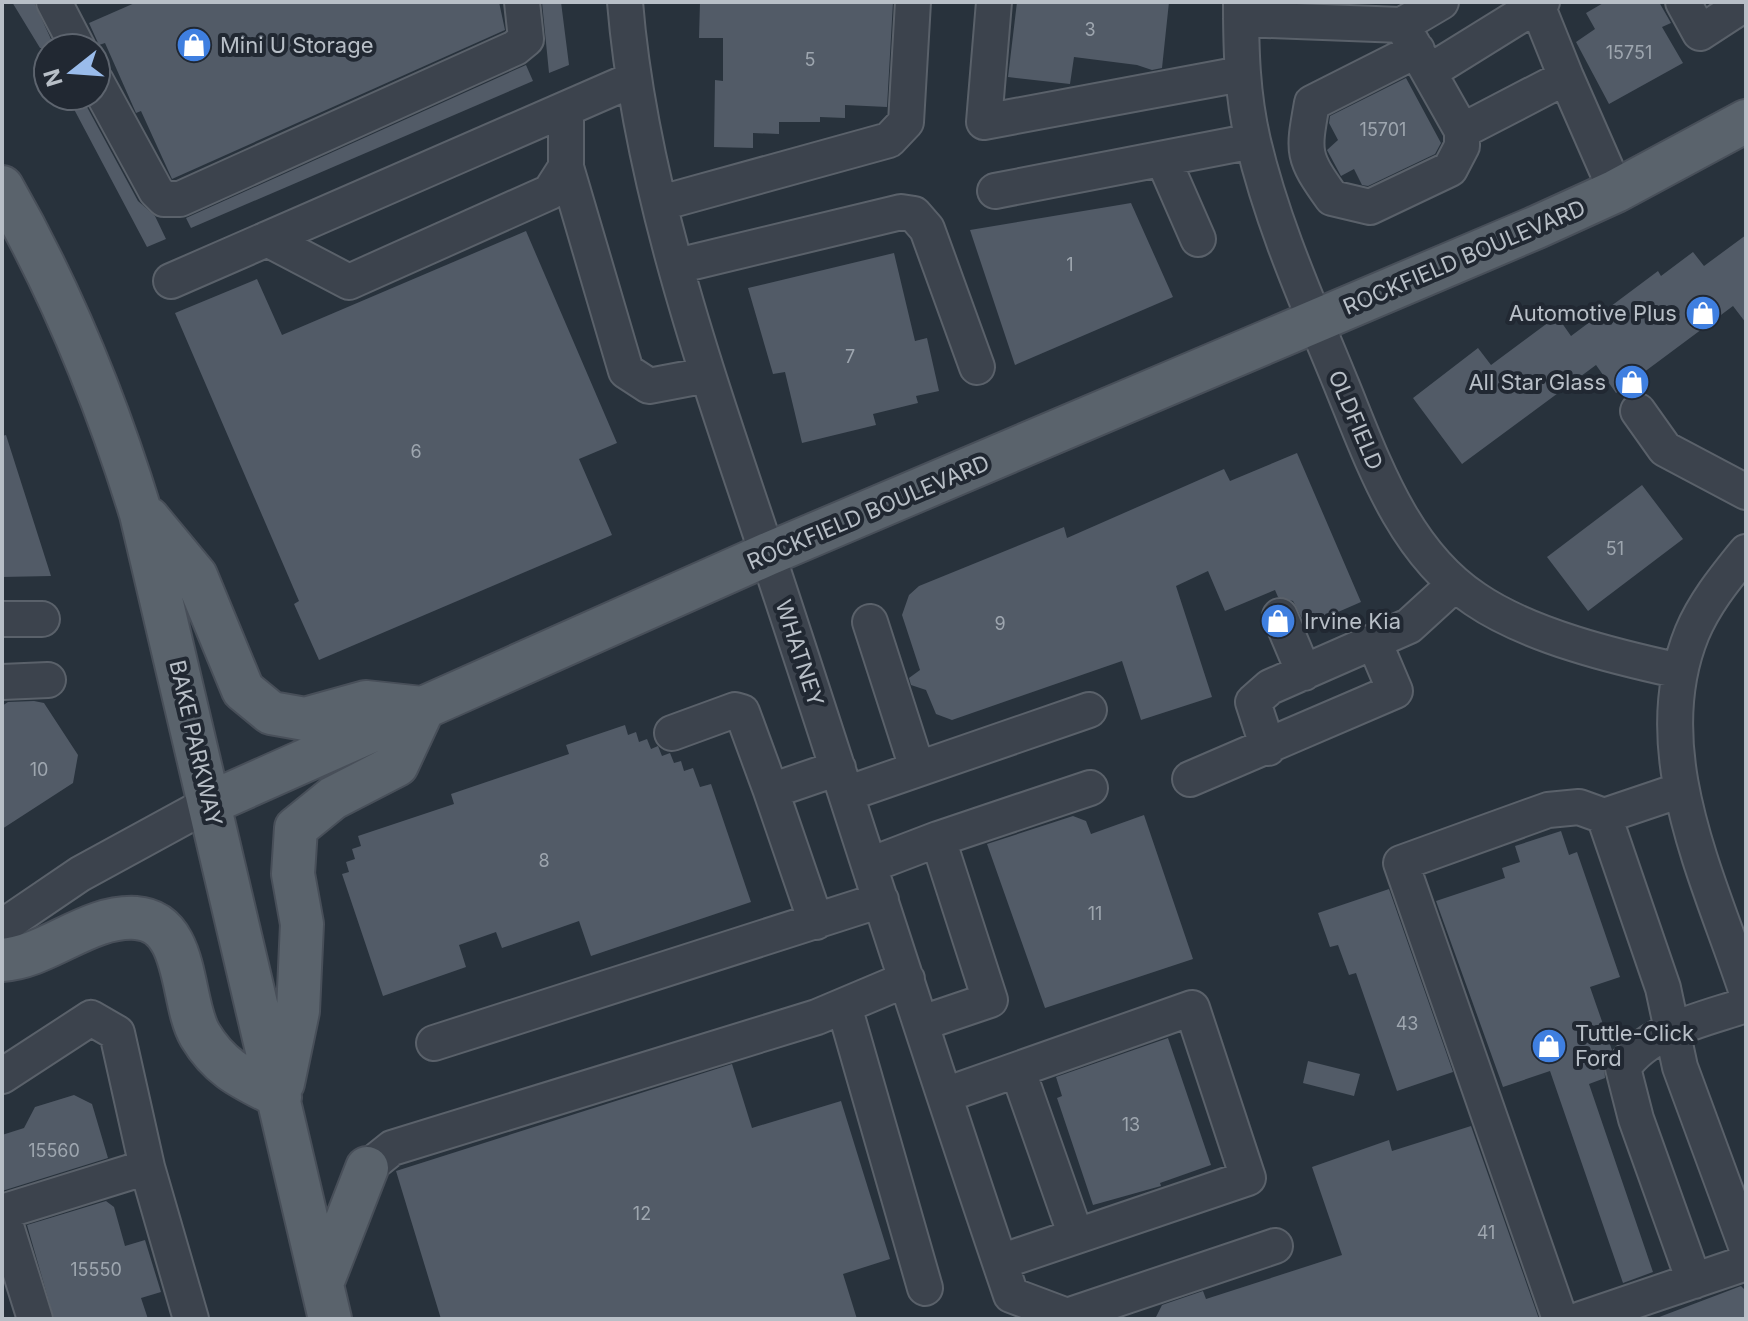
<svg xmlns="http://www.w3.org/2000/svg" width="1748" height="1321" font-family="Inter,sans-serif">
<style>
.building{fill:#525b67}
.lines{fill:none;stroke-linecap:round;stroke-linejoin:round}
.minor-casing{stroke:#5a616a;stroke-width:38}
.major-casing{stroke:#484f59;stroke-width:46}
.minor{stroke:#3c434d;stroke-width:34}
.major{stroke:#5a636c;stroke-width:42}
.labels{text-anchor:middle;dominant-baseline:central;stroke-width:8;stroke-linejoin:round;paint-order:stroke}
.number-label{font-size:18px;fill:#9ea6af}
.poi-label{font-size:22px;fill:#b8bfc7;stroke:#212832;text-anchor:start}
.street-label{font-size:22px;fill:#b8bfc7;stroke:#212832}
</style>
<rect width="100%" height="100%" fill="#28323c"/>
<!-- building -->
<path class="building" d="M12,2H34L55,48H40Z
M137,2H499L505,30L172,179L141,111L136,113L105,43L99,45L89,23Z
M542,2H561L569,65L549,73Z
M700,2H893L887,107L845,105V118L820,117V122H779V134L753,133V148L714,147L715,80L723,81V38H699Z
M1017,2H1169L1162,68L1152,70L1137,65L1074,57L1070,84L1008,77Z
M1605,2H1659L1671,23L1662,27L1683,63L1609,104L1576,42L1595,29L1586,13Z
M526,65L533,81L191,228L186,218Z
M1406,78L1441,143L1435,154L1368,186L1362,185L1354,169L1341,176L1327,150L1338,140L1329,123L1330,116Z
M67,96H81L138,201L155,216L166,239L147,247Z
M1131,203L1173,297L1015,365L970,230Z
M526,231L617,443L579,459L612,535L319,660L294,604L299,601L175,313L257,279L282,335Z
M1746,235V323L1733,306L1616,393L1596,365L1462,464L1413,398L1478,348L1491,365L1557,316L1571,336L1658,271L1661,276L1693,252L1704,266Z
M894,253L915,341L927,338L939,391L916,396L918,403L873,414L876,425L802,443L785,372L773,374L748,288Z
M6,435L51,576L2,577V436Z
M1297,453L1361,602L1306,626L1293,601L1278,597L1275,590L1225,611L1208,571L1176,586L1212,697L1141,720L1122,661L952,720L936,714L926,690L911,685L909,678L920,670L902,615L909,595L919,586L1064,527L1067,538L1224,469L1230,481Z
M1642,485L1683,539L1588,611L1547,557Z
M34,701L44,703L78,755L73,783L2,829V706L8,702Z
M625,725L628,735L636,732L639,742L647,739L651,749L658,746L662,756L670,753L674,763L681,761L684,771L693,768L700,787L711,784L751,902L591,956L579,921L502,948L496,932L459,945L466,967L383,996L342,874L349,872L346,862L355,859L352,849L361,846L358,836L454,804L451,794L569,754L566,745Z
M1144,815L1193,959L1045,1008L987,844L1073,816L1086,821L1091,834Z
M1561,831L1569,855L1577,852L1620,977L1590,987L1612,1050L1604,1063L1605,1078L1589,1084L1653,1272L1623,1283L1550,1071L1503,1087L1436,901L1505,878L1502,868L1520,862L1515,846Z
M1389,889L1453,1072L1397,1091L1356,973L1349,975L1338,945L1330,947L1318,913Z
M1168,1038L1211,1165L1160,1183L1161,1186L1093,1205L1057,1098L1062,1096L1056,1077Z
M1308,1061L1360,1074L1354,1096L1303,1083Z
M732,1064L752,1128L841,1101L890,1259L843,1274L857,1319H441L396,1171Z
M74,1095L92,1104L108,1158L2,1191V1135L24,1128L35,1107Z
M1471,1126L1539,1319H1155L1162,1305L1203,1291L1206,1299L1342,1255L1312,1167L1389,1140L1392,1151Z
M106,1201L114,1207L125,1246L145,1240L161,1292L141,1298L148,1319H54L27,1225Z
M1741,1286L1746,1291V1319H1654Z"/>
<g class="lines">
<defs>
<path id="minor" d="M54,2L78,48
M625,2C641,200 718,404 780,592C857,826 931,1061 1011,1295
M994,2L984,122L1241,74
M1241,2C1241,49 1242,94 1253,141C1273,226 1309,305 1342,386C1373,462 1403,551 1475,599C1529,636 1616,657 1680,671
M1683,2L1700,33L1746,3
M1241,19L1402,25L1462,131L1566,77L1537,5L1542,2
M1402,25L1441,2
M1417,50L1312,103C1303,153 1302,156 1332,198L1370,207L1450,169L1462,146V131
M1429,72L1537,5L1535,2
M1566,77L1616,191
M96,81L156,191L164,199H180L515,48L526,39L522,2
M566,110V167L626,371L649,386L707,375
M1163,159L1198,239
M995,191L1253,141
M661,203L889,140L906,122L913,2
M267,239L349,282L550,192L566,167
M677,266L901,212L914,214L927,229L977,367
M171,281L634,79
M1638,411L1665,449L1746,492
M1746,552C1726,577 1705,602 1692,633C1644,751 1709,878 1746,990
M1280,616L1304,673
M2,619H42
M870,622L917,768
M2,682L48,680
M672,733L735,710L742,712L771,791
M1268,748L1253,702L1270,687L1409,626L1455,584
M1190,779L1395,691L1375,644
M1681,790L1604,816L1663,988L1680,1067L1746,1246
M846,794L1089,710
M938,839L1090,788
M870,865L938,839L990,1000L922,1023
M816,922L771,791L838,768
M2,927L80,874L210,803
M844,1006L925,1288
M434,1043L881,900
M1018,1071L1076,1236
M2,1076L91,1018L117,1033L147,1167L191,1319
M945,1095L1192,1008L1248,1178L1000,1262
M367,1168L392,1148L817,1017L907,979
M2,1212L147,1167
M2,1213L35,1319
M1694,1281L1636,1119L1623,1068C1648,1030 1705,1019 1746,1005
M1011,1295L1067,1316L1275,1246
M1560,1319L1401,863L1548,810L1579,807L1604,816
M1581,1319L1746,1263"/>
<path id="major" d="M2,187C61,290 106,400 141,514L330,1319
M148,518L196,576L243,690L271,713L305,719L366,702L422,708
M210,803L768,554L1537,227L1616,191L1746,121
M2,960C48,957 88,915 136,918C190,922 180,1001 200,1035C221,1070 245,1079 280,1097
M283,1083L298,1011L302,924L293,874L296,828L333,798L397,765L423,709
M323,1281L367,1168"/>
</defs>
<!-- minor casing -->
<use href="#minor" class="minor-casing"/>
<!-- major casing -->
<use href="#major" class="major-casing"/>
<!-- minor -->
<use href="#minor" class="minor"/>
<!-- major -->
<use href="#major" class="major"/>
</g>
<!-- icons -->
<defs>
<symbol id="shop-disc" viewBox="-11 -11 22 22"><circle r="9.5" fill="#3f7fe0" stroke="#212832"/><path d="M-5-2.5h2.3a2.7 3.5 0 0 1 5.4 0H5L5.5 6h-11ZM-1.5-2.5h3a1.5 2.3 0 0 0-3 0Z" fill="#fff"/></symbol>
</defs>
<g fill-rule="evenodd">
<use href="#shop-disc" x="174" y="25" width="40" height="40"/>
<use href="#shop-disc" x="1683" y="293" width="40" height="40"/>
<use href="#shop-disc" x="1612" y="362" width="40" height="40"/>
<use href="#shop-disc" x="1258" y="601" width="40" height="40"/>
<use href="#shop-disc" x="1529" y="1026" width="40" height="40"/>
</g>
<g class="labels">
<!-- number labels -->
<g class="number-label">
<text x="1090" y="29">3</text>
<text x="1629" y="52">15751</text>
<text x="810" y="59">5</text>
<text x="1383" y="129">15701</text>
<text x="1070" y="264">1</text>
<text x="850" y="356">7</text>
<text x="416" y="451">6</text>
<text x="1615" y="548">51</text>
<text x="1000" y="623">9</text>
<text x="39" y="769">10</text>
<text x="544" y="860">8</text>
<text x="1095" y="913">11</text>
<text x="1407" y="1023">43</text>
<text x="1131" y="1124">13</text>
<text x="54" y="1150">15560</text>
<text x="642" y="1213">12</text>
<text x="1486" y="1232">41</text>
<text x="96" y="1269">15550</text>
</g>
<!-- poi labels -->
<g class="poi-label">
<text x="220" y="45">Mini U Storage</text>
<text x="1677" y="313" text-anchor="end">Automotive Plus</text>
<text x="1606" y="382" text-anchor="end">All Star Glass</text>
<text x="1304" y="621">Irvine Kia</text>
<text x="1575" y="1033">Tuttle-Click<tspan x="1575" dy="25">Ford</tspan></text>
</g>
<!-- street labels -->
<g class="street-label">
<text transform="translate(1464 257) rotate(-23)">ROCKFIELD BOULEVARD</text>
<text transform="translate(1356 420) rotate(67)">OLDFIELD</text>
<text transform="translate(868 512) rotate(-23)">ROCKFIELD BOULEVARD</text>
<text transform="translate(800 653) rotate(72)">WHATNEY</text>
<text transform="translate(196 743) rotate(77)">BAKE PARKWAY</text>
</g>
</g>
<!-- border -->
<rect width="1748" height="1321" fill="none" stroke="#b8bfc7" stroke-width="8"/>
<!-- north arrow -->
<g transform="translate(72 72) rotate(253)"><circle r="38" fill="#212832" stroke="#5d646e" stroke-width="2"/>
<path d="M0-6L14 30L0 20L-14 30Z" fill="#9abceb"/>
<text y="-12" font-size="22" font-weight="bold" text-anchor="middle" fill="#b8bfc7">N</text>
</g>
</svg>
